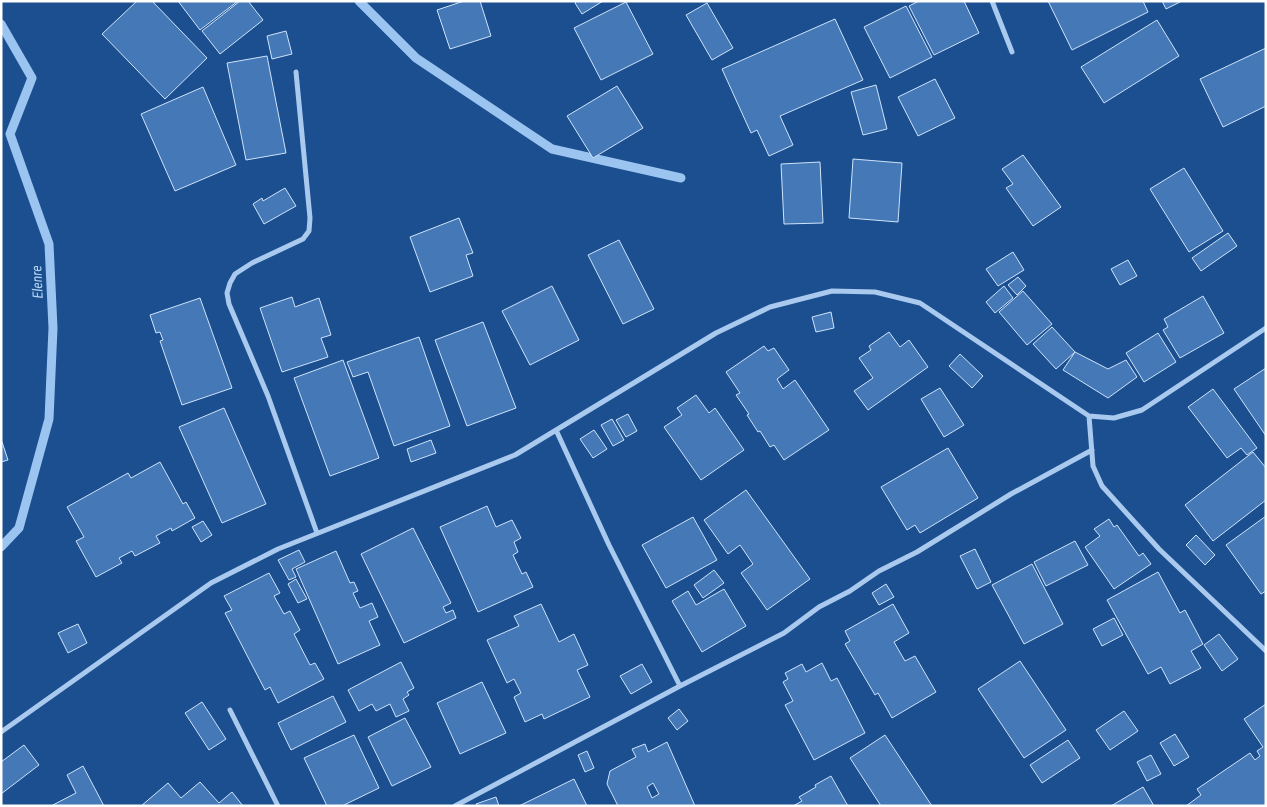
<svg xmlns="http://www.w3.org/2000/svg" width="1267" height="807" font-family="'Roboto Condensed',sans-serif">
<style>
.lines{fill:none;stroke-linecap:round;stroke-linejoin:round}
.stream{stroke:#9cc4f0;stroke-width:9}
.building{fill:#4478b7;stroke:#cfe3fa;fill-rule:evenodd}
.street{stroke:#a9c9ee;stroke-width:5}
.labels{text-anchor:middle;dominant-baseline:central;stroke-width:4.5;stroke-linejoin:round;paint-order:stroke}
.water-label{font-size:14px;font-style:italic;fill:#b5d3f5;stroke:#1b4f8f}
</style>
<rect width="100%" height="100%" fill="#1b4f8f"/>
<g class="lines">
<!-- stream -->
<path class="stream" d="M359,1L416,58L552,149L681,178
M1,24L32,78L10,134L49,244L53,328L49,419L19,528L1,547"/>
</g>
<!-- building -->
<path class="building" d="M137,1H152L207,58L165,99L102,34Z
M178,1H238L200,30Z
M240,1H248L263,20L220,54L202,31Z
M464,1H480L491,36L450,49L437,10Z
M577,1H603L582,14L575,3Z
M919,1H964L979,33L934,55L909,6Z
M1048,1H1143L1148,12L1072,50Z
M1162,1H1180V2L1166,9Z
M626,2L653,54L601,80L574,28Z
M707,3L733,48L712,60L686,15Z
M906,6L932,57L890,78L864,27Z
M835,19L863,80L780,116L793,145L769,156L757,130L751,133L722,69Z
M1157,20L1179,56L1104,103L1081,67Z
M286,31L292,54L272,59L267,36Z
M1266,48V106L1223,127L1200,79Z
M267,56L286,153L246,160L227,63Z
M935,79L955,118L918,136L898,97Z
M876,85L887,129L863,135L851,92Z
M617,86L643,128L593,158L567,116Z
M203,87L236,165L175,191L141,114Z
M1023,155L1061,207L1033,226L1006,188L1013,184L1002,169Z
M853,159L902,163L898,222L849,218Z
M820,162L823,223L784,224L781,164Z
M1184,168L1223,231L1189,252L1150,189Z
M285,188L296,206L264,224L253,204L262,198L263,201Z
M459,218L473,253L466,255L473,276L430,292L410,237Z
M1228,233L1237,246L1201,271L1192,258Z
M619,240L654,309L623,324L588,255Z
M1013,252L1024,270L998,286L986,269Z
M1128,260L1137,276L1120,285L1111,269Z
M1018,277L1026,286L1017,295L1008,285Z
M552,286L579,340L530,365L502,311Z
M1004,286L1013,298L995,313L986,302Z
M1023,291L1052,324L1027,345L999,312Z
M1203,296L1224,333L1180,358L1163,330L1168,327L1164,319Z
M292,297L295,307L319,298L331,335L321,338L328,357L282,372L260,308Z
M200,298L232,388L182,405L160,341L163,340L160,332L156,333L150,315Z
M831,312L834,328L816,332L812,317Z
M483,322L516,408L467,426L435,340Z
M1052,327L1075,352L1056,369L1033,344Z
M889,332L900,347L909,340L928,367L868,410L854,391L873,378L859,358L871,350L869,346Z
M1158,333L1176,362L1144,382L1126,353Z
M419,337L450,426L394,446L368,372L353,377L347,362Z
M764,346L768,351L774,348L789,370L777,379L783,389L795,380L829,430L784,460L774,445L770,447L760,431L758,432L747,415L749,414L736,395L740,393L726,372Z
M1075,352L1108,369L1126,360L1137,377L1108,398L1063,370Z
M960,354L983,376L972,388L949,366Z
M343,360L379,458L330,476L294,378Z
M1266,368V436L1234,389Z
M940,388L964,425L944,437L921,399Z
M1213,389L1257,448L1247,455L1241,448L1227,458L1188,407Z
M696,395L709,413L715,408L744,450L701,480L664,427L682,415L677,408Z
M224,408L266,504L222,523L179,427Z
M628,414L637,431L626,437L616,420Z
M612,419L624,440L613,446L601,425Z
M594,430L607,449L593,458L580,439Z
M1,439L8,460L1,462Z
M431,440L436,453L411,462L407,449Z
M948,448L978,498L920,533L915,525L907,530L881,487Z
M1253,452L1266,468V500L1213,541L1185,505Z
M160,462L183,504L186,502L195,518L172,531L171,528L156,536L160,543L135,556L132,551L119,558L122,563L96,577L76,541L84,537L67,507L128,473L131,478Z
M746,490L810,579L767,610L741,573L753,564L740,545L728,554L704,520Z
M487,506L496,527L512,520L521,538L514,542L518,552L513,555L522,574L526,572L533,587L478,612L440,527Z
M1266,516V591L1261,594L1226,545Z
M693,517L717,560L666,588L642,545Z
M1109,519L1114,527L1117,525L1139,556L1143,553L1151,564L1114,589L1085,547L1100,536L1094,529Z
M203,521L212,535L201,542L192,527Z
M413,528L451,603L443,607L446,613L453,610L456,618L404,643L361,554Z
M1196,535L1215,555L1205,565L1186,545Z
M1075,541L1088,565L1046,586L1034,562Z
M975,549L991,582L977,589L960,556Z
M299,550L305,562L292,569L296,577L289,580L278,560Z
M336,551L350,583L354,582L358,591L353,593L360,608L372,603L378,617L369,621L380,645L338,664L296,569Z
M1032,564L1063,624L1024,644L992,585Z
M714,570L724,583L703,598L694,585Z
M1158,572L1180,613L1185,610L1203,644L1191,651L1201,668L1170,684L1161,667L1148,674L1107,600Z
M269,573L280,593L274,596L284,614L290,611L300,630L294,634L310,665L315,663L324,679L278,703L270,687L265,690L225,613L232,610L224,596Z
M296,579L307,599L298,603L288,584Z
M886,584L894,597L879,605L872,593Z
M724,589L746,626L702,652L672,601L688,591L696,605Z
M541,604L559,642L574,634L588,665L577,670L590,697L544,719L542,714L525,722L514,697L521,693L514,679L507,683L487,640L519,626L514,616Z
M893,604L909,633L894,642L905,661L915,656L936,692L892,718L878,693L875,695L845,644L850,641L845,631Z
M1114,618L1123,635L1102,646L1093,629Z
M78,624L87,643L68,653L58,633Z
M1219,634L1238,659L1222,671L1204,645Z
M1020,661L1066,730L1024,758L978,689Z
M401,662L414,688L407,692L409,695L403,699L409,711L396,717L390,704L376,711L372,704L359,711L348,690Z
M822,663L831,681L837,678L865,733L814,760L785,705L793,701L783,682L788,679L785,673L802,664L806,672Z
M642,664L652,682L631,694L620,676Z
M482,682L506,733L460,754L437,703Z
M333,696L346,722L291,750L278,723Z
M202,702L226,739L209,750L185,713Z
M1266,704V806H1186L1201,795L1197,789L1250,753L1255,760L1260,756L1257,751L1263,747L1244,719Z
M679,709L688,721L677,730L668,718Z
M1124,711L1138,731L1110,750L1096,730Z
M405,718L431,767L392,786L368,737Z
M1175,734L1189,757L1174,766L1160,743Z
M354,735L379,788L342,806H327L304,758Z
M885,735L932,806H881L850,758Z
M1068,740L1080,758L1042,783L1030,765Z
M667,742L695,806H618L607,784L610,771L636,757L632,749L645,744L648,752ZM653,783L659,794L652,798L647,787Z
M24,745L39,765L1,794V762Z
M587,751L594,768L585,772L578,755Z
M1151,755L1161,774L1147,781L1137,762Z
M83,766L104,806H51L76,793L67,775Z
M831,776L848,806H793L802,801L799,797L816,787L815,785Z
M574,779L587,806H519Z
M200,782L219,803L232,792L243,806H141L168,783L181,798Z
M1143,787L1154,806H1111Z
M496,797L499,806H477L476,804Z"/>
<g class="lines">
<!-- street -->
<path class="street" d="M992,1L1012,52
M296,72L310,218L309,231L303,239L252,263L235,274L230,283L227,293L229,304L268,396L317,533
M1089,416L1093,466L1102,486L1159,549L1266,651
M556,430L609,545L680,686
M230,710L278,806
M1,732L211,583L278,549L515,455L716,333L770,307L832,291L875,292L920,303L1089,416L1114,418L1142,410L1266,328
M455,806L680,686L784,633L819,607L850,591L879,571L917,552L1011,494L1092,450"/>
</g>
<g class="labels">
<!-- water labels -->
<g class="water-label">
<text transform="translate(37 282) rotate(-93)">Elenre</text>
</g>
</g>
<!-- border -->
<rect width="1267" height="807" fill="none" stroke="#ffffff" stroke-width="5"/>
</svg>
